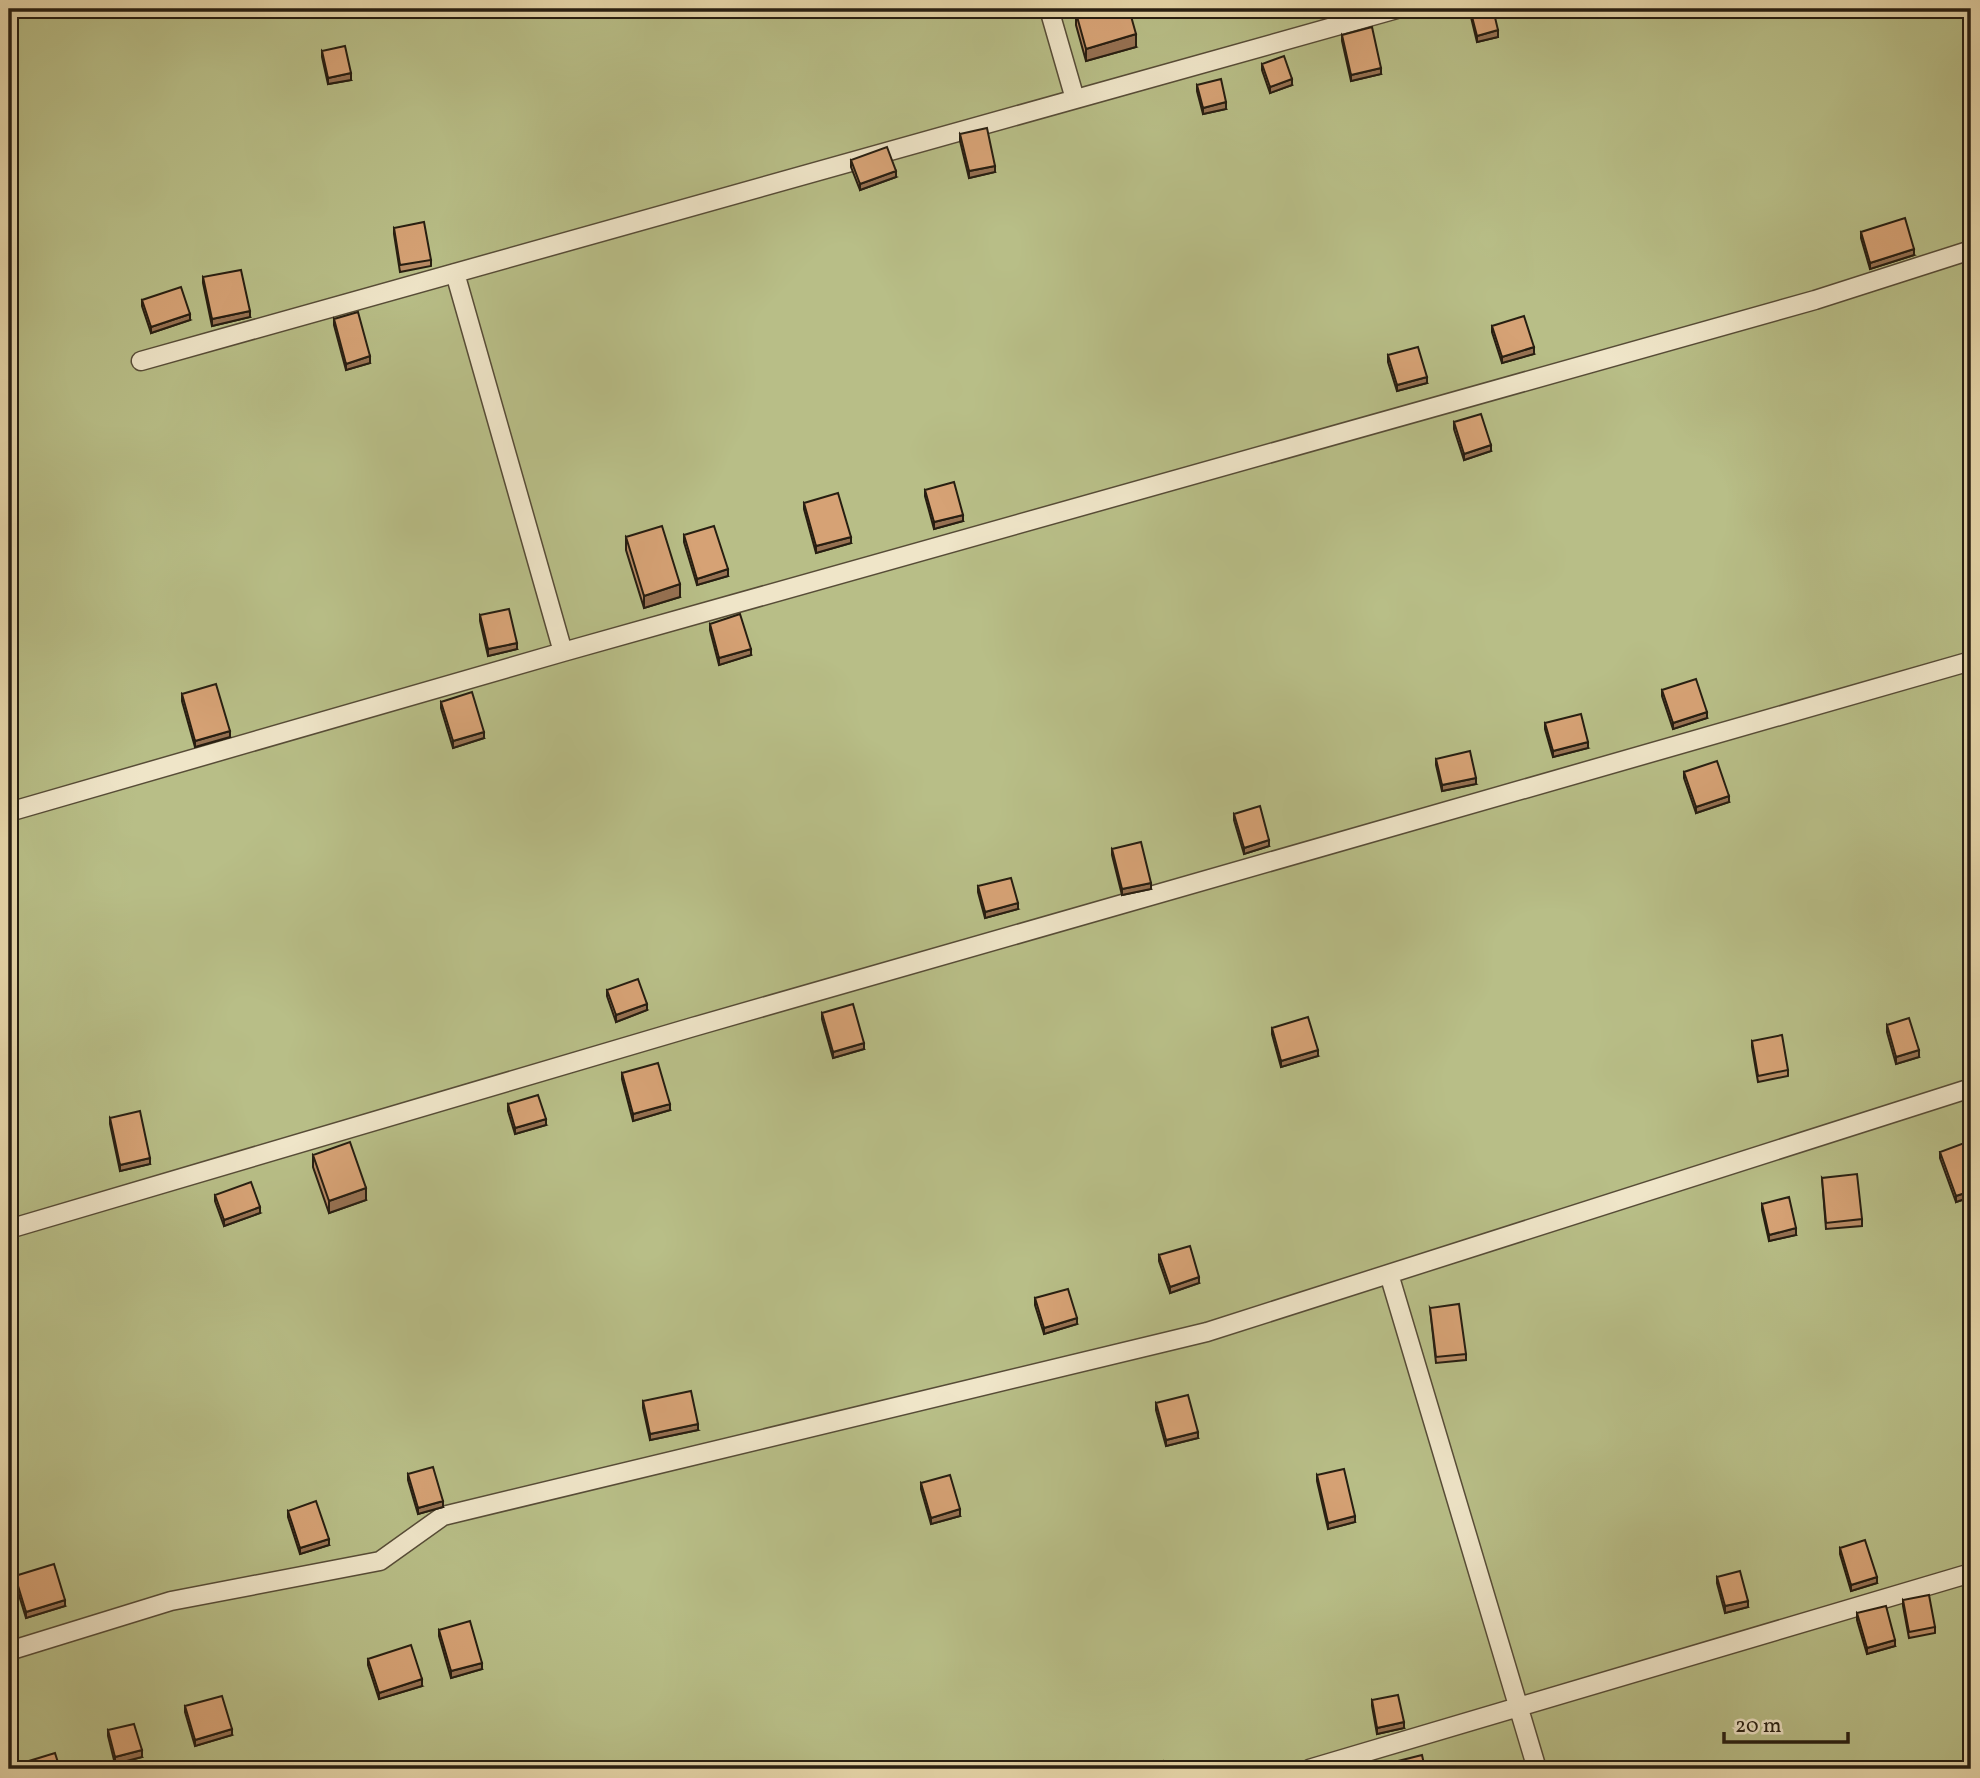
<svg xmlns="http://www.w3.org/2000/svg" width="1980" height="1778" font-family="Vollkorn,serif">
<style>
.green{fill:#b8be87;stroke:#706e4c;stroke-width:2}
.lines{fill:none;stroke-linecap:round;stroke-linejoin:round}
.lane-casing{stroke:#574c37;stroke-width:21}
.lane{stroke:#efe5c8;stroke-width:18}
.wall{fill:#b88b65;stroke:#271e11;stroke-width:2}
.shaded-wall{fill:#967152;stroke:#271e11;stroke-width:2}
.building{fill:#d6a275;stroke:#271e11;stroke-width:2}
</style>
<rect width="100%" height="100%" fill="#e7d7aa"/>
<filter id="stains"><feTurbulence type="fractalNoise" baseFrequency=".00286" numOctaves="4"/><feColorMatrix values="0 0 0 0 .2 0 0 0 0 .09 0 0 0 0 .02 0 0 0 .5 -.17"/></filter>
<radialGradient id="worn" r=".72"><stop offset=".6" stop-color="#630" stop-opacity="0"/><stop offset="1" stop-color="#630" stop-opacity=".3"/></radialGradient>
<!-- green -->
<path class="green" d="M9,9H1971V1769H9Z"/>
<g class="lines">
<defs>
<path id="lane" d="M1049,9L1075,99
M455,273L563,652
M141,361L1397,9
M9,812L563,652L1815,300L1971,250
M9,1229L693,1027L1971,661
M1389,1274L1537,1769
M9,1651L171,1601L380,1561L443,1516L1207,1332L1971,1088
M1309,1769L1971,1573"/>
</defs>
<!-- lane casing -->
<use href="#lane" class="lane-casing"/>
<!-- lane -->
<use href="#lane" class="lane"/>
</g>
<!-- wall -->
<path class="wall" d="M1469,9H1493L1498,37L1477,42Z
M1076,13L1136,47L1086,61L1076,25Z
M1342,35L1381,74L1351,81L1342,41Z
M322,51L351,80L328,84L322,57Z
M1262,64L1292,85L1270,93L1262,70Z
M1197,85L1226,109L1203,114L1197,91Z
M960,134L995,172L969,178L960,141Z
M851,160L896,177L860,190L851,167Z
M394,228L431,260V266L400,272L394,234Z
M1861,232L1914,255L1870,269L1861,238Z
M203,277L250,317L212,326L203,283Z
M142,300L190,320L151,333L142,306Z
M334,319L370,363L346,370L334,325Z
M1492,326L1534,354L1502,363L1492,332Z
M1388,355L1427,383L1397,391L1388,362Z
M1454,422L1491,451L1464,460L1454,429Z
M925,490L963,521L934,529L925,496Z
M804,503L851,543L816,553L804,509Z
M684,535L728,576L697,585L684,542Z
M626,537L680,597L644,608L626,550Z
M480,615L517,649L488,656L480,621Z
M710,624L751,655L719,665L710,630Z
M1662,690L1707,718L1673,729L1662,696Z
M182,694L230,737L195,747L182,701Z
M441,702L484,738L453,748L441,708Z
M1545,723L1588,748L1553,757L1545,729Z
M1436,759L1476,784L1442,791L1436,765Z
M1684,772L1729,802L1696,813L1684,778Z
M1234,814L1269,846L1244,854L1234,820Z
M1112,849L1151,889L1122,895L1112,855Z
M978,886L1018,909L985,918L978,892Z
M607,990L647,1010L616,1022L607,996Z
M822,1013L864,1049L833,1058L822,1019Z
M1887,1025L1919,1057L1896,1064L1887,1032Z
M1272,1028L1318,1056L1281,1067L1272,1034Z
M1752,1041L1788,1070V1076L1758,1082L1752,1047Z
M622,1073L670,1110L633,1121L622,1079Z
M508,1104L546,1125L515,1134L508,1111Z
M110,1118L150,1164L120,1171L110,1124Z
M1940,1152L1971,1154V1197L1956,1202L1940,1158Z
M313,1155L366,1200L329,1213L313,1167Z
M1822,1178L1862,1219V1226L1826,1229Z
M215,1195L260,1213L224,1226L215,1201Z
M1762,1204L1796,1235L1769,1241L1762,1210Z
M1159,1255L1199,1283L1170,1293L1159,1261Z
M1035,1298L1077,1324L1044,1334L1035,1305Z
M1430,1308L1466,1354V1360L1436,1363Z
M643,1401L698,1430L650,1440L643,1408Z
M1156,1403L1198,1438L1166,1446L1156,1410Z
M408,1474L443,1507L418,1514L408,1480Z
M1317,1475L1355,1522L1328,1529L1317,1481Z
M921,1483L960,1516L931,1524L921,1489Z
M288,1511L329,1545L300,1554L288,1517Z
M1840,1548L1877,1583L1851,1591L1840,1554Z
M15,1576L65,1606L26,1618L15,1582Z
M1717,1577L1748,1607L1725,1613L1717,1583Z
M1903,1600L1935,1627V1633L1909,1638L1903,1606Z
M1857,1613L1895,1646L1867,1654L1857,1620Z
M439,1630L482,1669L451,1678L439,1636Z
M368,1659L422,1686L379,1699L368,1665Z
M1372,1700L1404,1728L1377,1734L1372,1706Z
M185,1706L232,1735L195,1746L185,1712Z
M108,1730L142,1757L115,1764L108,1736Z"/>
<!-- shaded-wall -->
<path class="shaded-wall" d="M1498,30V37L1477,42V36Z
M1136,34V47L1086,61V49Z
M1381,68V74L1351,81V75Z
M351,73V80L328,84V78Z
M1292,79V85L1270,93V87Z
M1226,102V109L1203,114V108Z
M995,166V172L969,178V171Z
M896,171V177L860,190V184Z
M1914,249V255L1870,269V263Z
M250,311V317L212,326V319Z
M190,314V320L151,333V327Z
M1534,347V354L1502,363V357Z
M370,356V363L346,370V364Z
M1427,377V383L1397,391V385Z
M1491,445V451L1464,460V454Z
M963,515V521L934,529V522Z
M851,537V543L816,553V546Z
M728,569V576L697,585V579Z
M680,584V597L644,608V596Z
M517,643V649L488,656V649Z
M751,649V655L719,665V658Z
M1707,712V718L1673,729V723Z
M230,731V737L195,747V741Z
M484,732V738L453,748V741Z
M1588,742V748L1553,757V751Z
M1476,778V784L1442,791V785Z
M1729,796V802L1696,813V807Z
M1269,840V846L1244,854V848Z
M1151,883V889L1122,895V889Z
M1018,903V909L985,918V912Z
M647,1004V1010L616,1022V1015Z
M864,1043V1049L833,1058V1052Z
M1318,1050V1056L1281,1067V1061Z
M1919,1050V1057L1896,1064V1057Z
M670,1104V1110L633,1121V1114Z
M546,1119V1125L515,1134V1128Z
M150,1158V1164L120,1171V1165Z
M366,1188V1200L329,1213V1201Z
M1971,1191V1197L1956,1202V1196Z
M260,1207V1213L224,1226V1220Z
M1796,1228V1235L1769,1241V1235Z
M1199,1277V1283L1170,1293V1287Z
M1077,1318V1324L1044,1334V1328Z
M698,1424V1430L650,1440V1434Z
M1198,1432V1438L1166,1446V1440Z
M443,1501V1507L418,1514V1508Z
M960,1509V1516L931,1524V1518Z
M1355,1516V1522L1328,1529V1523Z
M329,1539V1545L300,1554V1548Z
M1877,1577V1583L1851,1591V1585Z
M65,1600V1606L26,1618V1612Z
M1748,1601V1607L1725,1613V1606Z
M1895,1640V1646L1867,1654V1648Z
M482,1663V1669L451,1678V1671Z
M422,1679V1686L379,1699V1693Z
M1404,1722V1728L1377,1734V1728Z
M232,1729V1735L195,1746V1740Z
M142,1750V1757L115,1764V1757Z"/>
<!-- building -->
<path class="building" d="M1090,9H1129L1136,34L1086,49L1076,13Z
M1470,9H1493L1498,30L1477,36Z
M1372,27L1381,68L1351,75L1342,35Z
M345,46L351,73L328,78L322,51Z
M1284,56L1292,79L1270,87L1262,64Z
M1221,79L1226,102L1203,108L1197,85Z
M987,128L995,166L969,171L960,134Z
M887,147L896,171L860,184L851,160Z
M1905,218L1914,249L1870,263L1861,232Z
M424,222L431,260L400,265L394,228Z
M241,270L250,311L212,319L203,277Z
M181,287L190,314L151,327L142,300Z
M358,312L370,356L346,364L334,319Z
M1524,316L1534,347L1502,357L1492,326Z
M1418,347L1427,377L1397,385L1388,355Z
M1481,414L1491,445L1464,454L1454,422Z
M954,482L963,515L934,522L925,490Z
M838,493L851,537L816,546L804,503Z
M662,526L680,584L644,596L626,537Z
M714,526L728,569L697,579L684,535Z
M509,609L517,643L488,649L480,615Z
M740,614L751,649L719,658L710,624Z
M1696,679L1707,712L1673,723L1662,690Z
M216,684L230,731L195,741L182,694Z
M472,692L484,732L453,741L441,702Z
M1581,714L1588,742L1553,751L1545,723Z
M1470,751L1476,778L1442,785L1436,759Z
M1717,761L1729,796L1696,807L1684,772Z
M1260,806L1269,840L1244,848L1234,814Z
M1141,842L1151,883L1122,889L1112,849Z
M1011,878L1018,903L985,912L978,886Z
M638,979L647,1004L616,1015L607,990Z
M853,1004L864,1043L833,1052L822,1013Z
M1308,1017L1318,1050L1281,1061L1272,1028Z
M1909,1018L1919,1050L1896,1057L1887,1025Z
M1782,1035L1788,1070L1758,1076L1752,1041Z
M658,1063L670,1104L633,1114L622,1073Z
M538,1095L546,1119L515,1128L508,1104Z
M140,1111L150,1158L120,1165L110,1118Z
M350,1142L366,1188L329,1201L313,1155Z
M1967,1142L1971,1154V1191L1956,1196L1940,1152Z
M1857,1174L1862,1219L1826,1223L1822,1178Z
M251,1182L260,1207L224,1220L215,1195Z
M1789,1197L1796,1228L1769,1235L1762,1204Z
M1190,1246L1199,1277L1170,1287L1159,1255Z
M1068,1289L1077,1318L1044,1328L1035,1298Z
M1459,1304L1466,1354L1436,1357L1430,1308Z
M691,1391L698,1424L650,1434L643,1401Z
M1188,1395L1198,1432L1166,1440L1156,1403Z
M433,1467L443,1501L418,1508L408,1474Z
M1344,1469L1355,1516L1328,1523L1317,1475Z
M950,1475L960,1509L931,1518L921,1483Z
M316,1501L329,1539L300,1548L288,1511Z
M1865,1540L1877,1577L1851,1585L1840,1548Z
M54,1564L65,1600L26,1612L15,1576Z
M1740,1571L1748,1601L1725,1606L1717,1577Z
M1929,1595L1935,1627L1909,1632L1903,1600Z
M1886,1606L1895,1640L1867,1648L1857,1613Z
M470,1621L482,1663L451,1671L439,1630Z
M411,1645L422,1679L379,1693L368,1659Z
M1398,1695L1404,1722L1377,1728L1372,1700Z
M222,1696L232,1729L195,1740L185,1706Z
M134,1724L142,1750L115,1757L108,1730Z
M55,1753L60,1769H32L29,1761Z
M1422,1755L1425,1769H1396L1394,1762Z
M1163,1761L1165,1769H1140L1139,1768Z"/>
<!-- margin -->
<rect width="1980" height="1778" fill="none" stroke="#e7d7aa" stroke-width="35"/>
<rect x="10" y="10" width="1959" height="1757" fill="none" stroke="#271e11" stroke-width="3.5"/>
<rect x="18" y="18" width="1945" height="1743" fill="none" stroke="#271e11" stroke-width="2"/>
<!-- scale -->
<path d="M1724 1732v10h124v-10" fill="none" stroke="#271e11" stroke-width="3.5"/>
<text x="1735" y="1732" font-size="21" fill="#271e11" stroke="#efe5c8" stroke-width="5" paint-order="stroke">20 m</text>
<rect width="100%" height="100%" filter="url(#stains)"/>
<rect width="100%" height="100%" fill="url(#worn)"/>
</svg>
